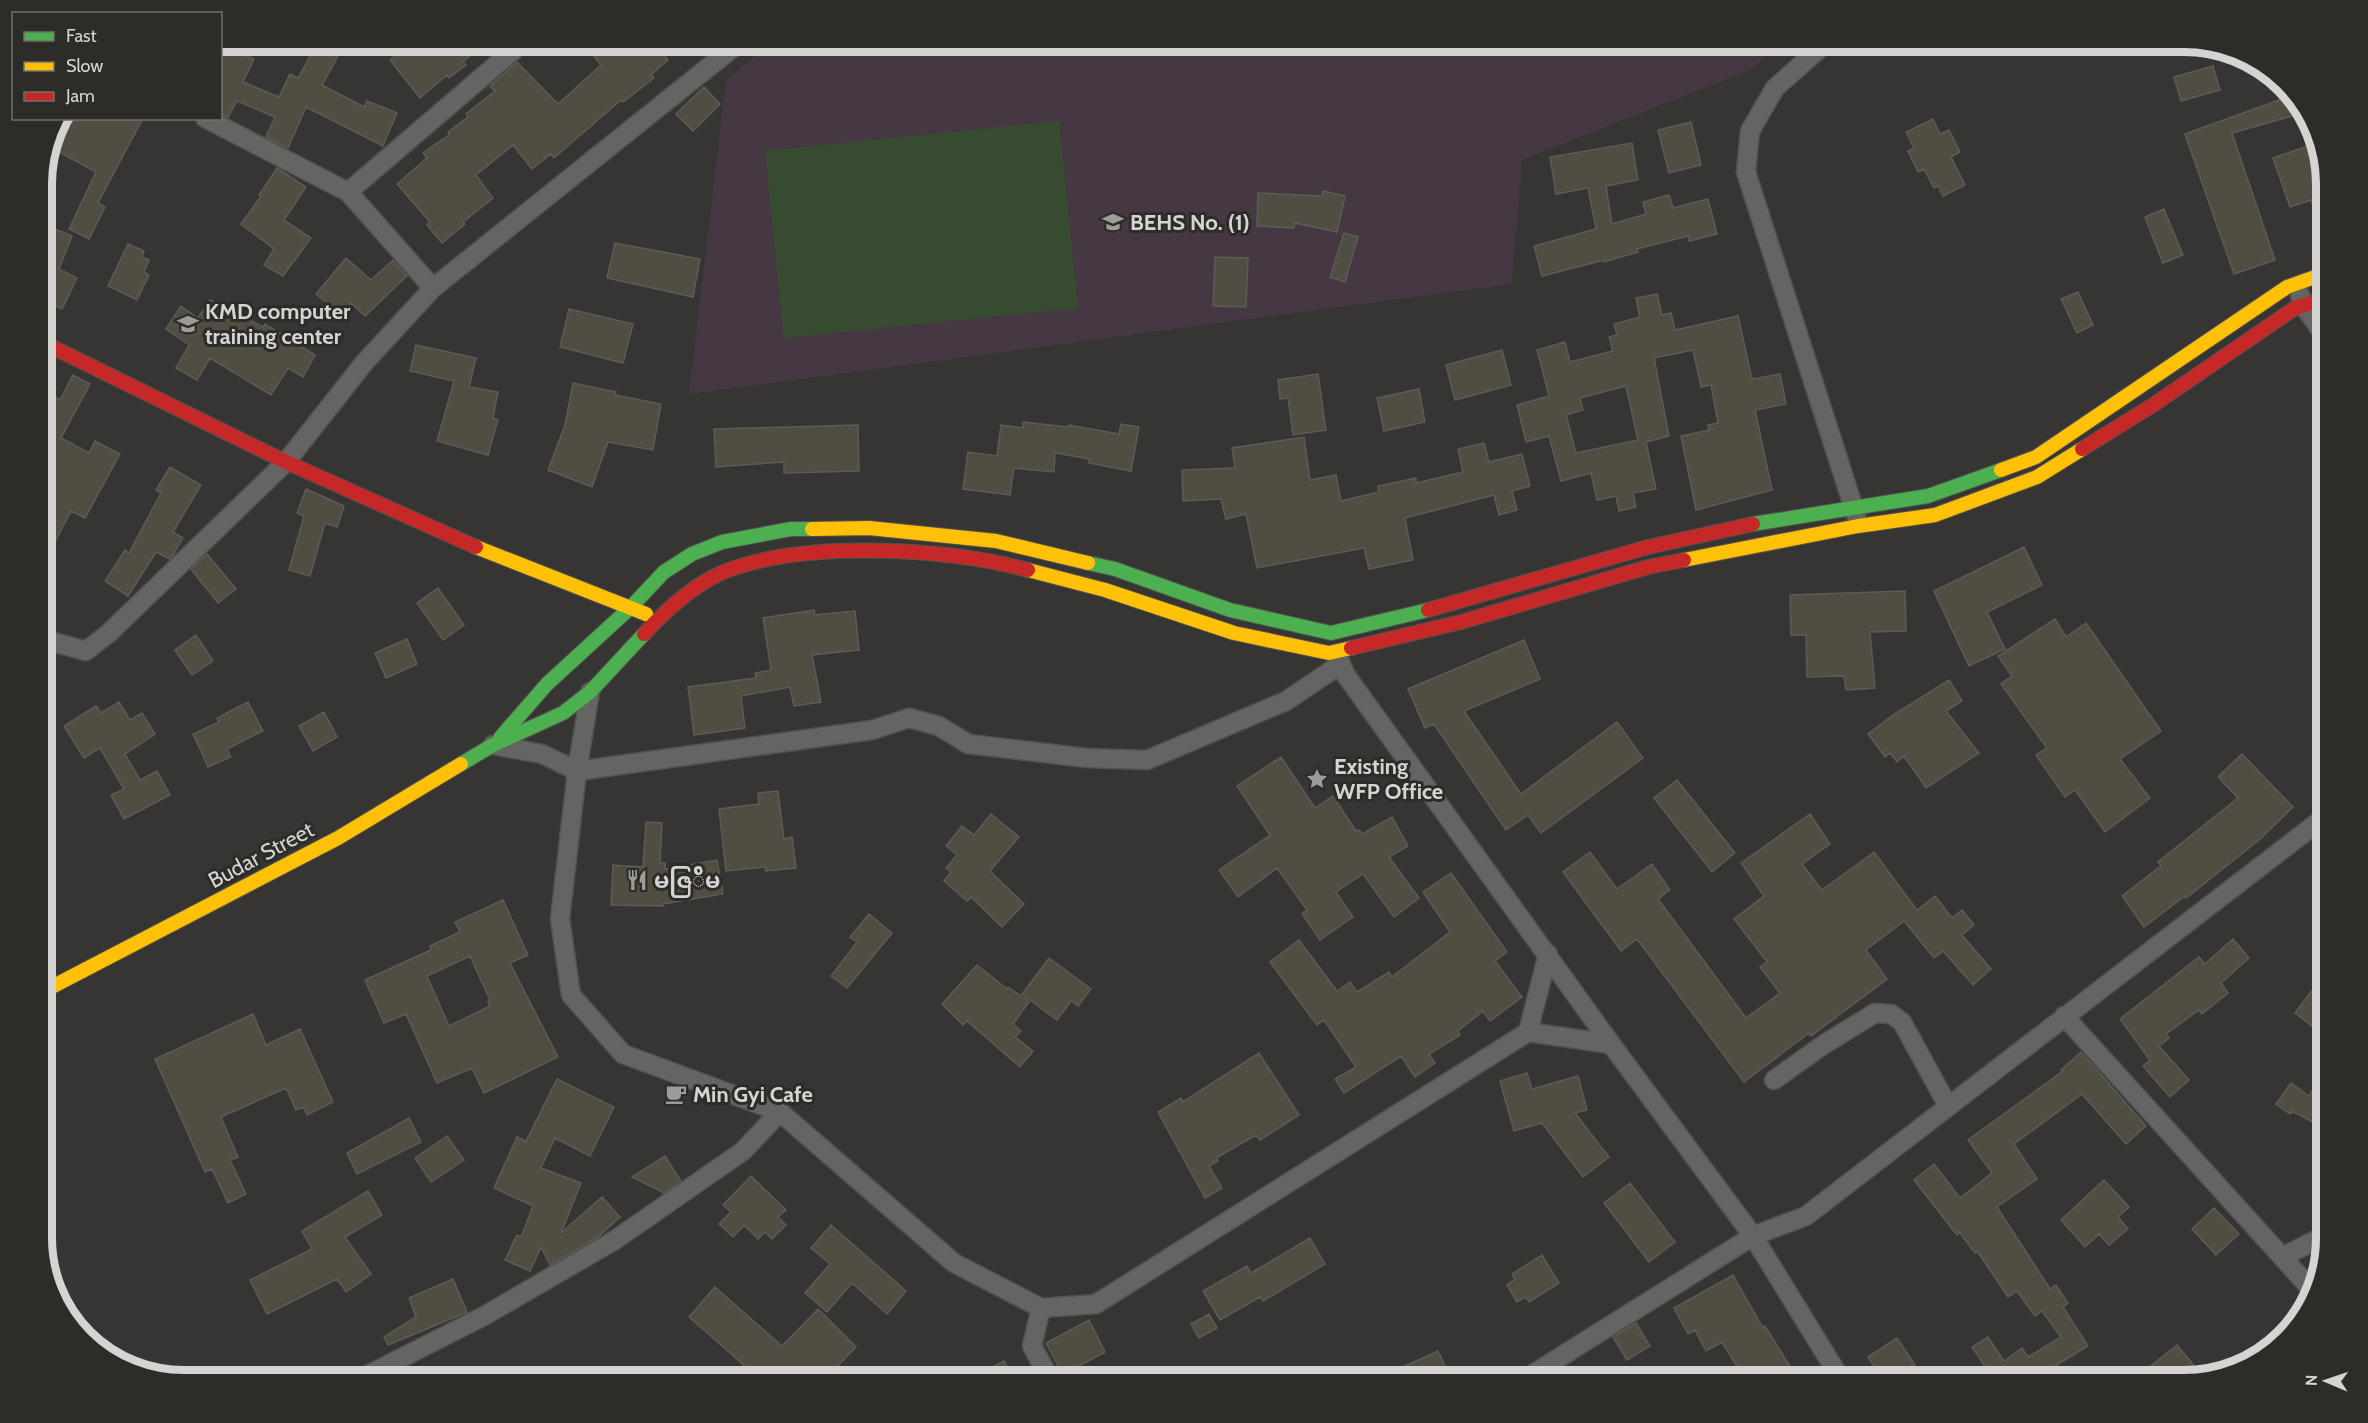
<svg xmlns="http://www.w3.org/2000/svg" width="2368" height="1423" font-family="Cabin,'Noto Sans Myanmar',sans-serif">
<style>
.education{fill:#463842}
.green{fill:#374c30}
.building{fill:#504d42;stroke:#5b5b59;stroke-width:1.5;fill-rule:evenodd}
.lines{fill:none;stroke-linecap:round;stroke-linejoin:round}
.street-casing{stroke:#52514f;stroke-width:21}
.fast-casing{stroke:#52514f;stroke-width:16}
.slow-casing{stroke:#52514f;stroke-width:16}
.jam-casing{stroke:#52514f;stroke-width:16}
.street{stroke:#646462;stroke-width:18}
.fast{stroke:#4caf50;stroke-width:14}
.slow{stroke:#ffc107;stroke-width:14}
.jam{stroke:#c62828;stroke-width:14}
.labels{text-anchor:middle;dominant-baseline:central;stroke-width:6;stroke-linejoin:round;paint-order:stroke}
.poi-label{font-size:22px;font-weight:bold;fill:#d5d4d2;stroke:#2d2c28;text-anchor:start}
.street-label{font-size:22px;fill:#d5d4d2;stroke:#2d2c28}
.rim{fill:none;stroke:#d5d4d2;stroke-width:8}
</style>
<rect width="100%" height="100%" fill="#363533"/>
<!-- education -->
<path class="education" d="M771,42H1782L1750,70L1522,160L1512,284L689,394L726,80Z"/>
<!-- green -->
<path class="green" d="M1059,121L1078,308L784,338L765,151Z"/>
<!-- building -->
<path class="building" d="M318,42H346L322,85L364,107L367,101L397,113L383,146L306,107L288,148L266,137L275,117L237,101L228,117L220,113V52L226,55L229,48L254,59L243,82L279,97L290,74L298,78Z
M412,42H485L463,62L466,65L449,78L447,75L420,98L390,60Z
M582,42H674L663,53L668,60L651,75L654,78L623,102L621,100L554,158L551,154L532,169L513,145L476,175L493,198L463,222L465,224L442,243L427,225L430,222L397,184L427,158L423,153L449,135L448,132L468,117L466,114L495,91L490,86L517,62L558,104L601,65Z
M2213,66L2220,90L2181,101L2174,77Z
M704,87L720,104L693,131L676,114Z
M2290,96L2306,112L2232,133L2275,260L2234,274L2185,134Z
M59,118H143L98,203L105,207L89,239L69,229L96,172L50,147Z
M1933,119L1940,134L1949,130L1960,152L1951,157L1965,185L1943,196L1938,186L1934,188L1924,169L1918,172L1908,151L1914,148L1906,132Z
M1691,122L1701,165L1669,173L1658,130Z
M1632,143L1638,180L1606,186L1612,224L1646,214L1643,202L1669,195L1673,208L1708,199L1717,234L1689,241L1688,236L1637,249L1638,252L1604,262V260L1542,276L1534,246L1596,229L1588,188L1556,194L1550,157Z
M2316,143L2326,175V234H2323L2311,200L2290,207L2273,158Z
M277,168L306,187L284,220L311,238L283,276L264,265L274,249L241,224L261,196L259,195Z
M1323,191L1345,196L1337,232L1295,223L1294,228L1257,226L1258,193L1322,196Z
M2164,209L2183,255L2163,263L2145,217Z
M42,224L72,236L59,269L77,278L62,309L46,302L42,308Z
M1344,233L1358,237L1345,282L1330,277Z
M615,243L700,259L693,297L607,278Z
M128,244L144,251L142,257L149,260L144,272L149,275L137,300L108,286Z
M1215,257L1248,258L1246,307L1213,306Z
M346,258L371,280L393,260L407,276L365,316L351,303L341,315L316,294Z
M2078,292L2093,325L2077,333L2061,299Z
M1657,294L1662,315L1671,313L1675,330L1738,316L1752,379L1780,374L1786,404L1755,410L1772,490L1696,510L1681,436L1709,430L1708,425L1718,423L1711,385L1701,387L1693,350L1654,358L1669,436L1646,442L1656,489L1633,493L1636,507L1619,511L1616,496L1597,500L1591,473L1561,481L1549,436L1526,442L1517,405L1549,396L1537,350L1565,342L1570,362L1613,351L1609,337L1617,335L1614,324L1640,317L1636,298ZM1626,386L1638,440L1576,453L1566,415L1583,410L1580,398Z
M210,300L263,327L265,324L315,355L303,377L288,368L271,395L210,358L197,380L176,368L189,345L166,329L181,306L198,318Z
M569,309L633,324L623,363L560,347Z
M416,345L476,358L469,387L498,392L493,418L498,420L488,455L437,441L454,381L410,371Z
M1502,350L1511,385L1455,400L1446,365Z
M1318,374L1326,430L1293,435L1288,398L1280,399L1278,380Z
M73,375L90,384L61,438L89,453L95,441L120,454L85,518L71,511L42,567V390L60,400Z
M573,383L616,392L615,395L661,404L653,450L608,442L592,487L548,470L565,425Z
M1419,389L1425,422L1384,431L1377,398Z
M1023,422L1068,427L1069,425L1119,434L1121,424L1139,427L1131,471L1089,463L1090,459L1055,453L1054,472L1014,468L1010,495L963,489L968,452L997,456L1001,425L1023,428Z
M858,425L859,471L784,473V462L716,467L714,429Z
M1304,437L1310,480L1336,475L1341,501L1379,492L1378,486L1416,478V483L1463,472L1458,449L1484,443L1489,462L1522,454L1530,486L1512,491L1517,510L1499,515L1494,495L1405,518L1413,560L1369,569L1364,548L1257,568L1246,514L1226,519L1221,499L1183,501L1182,470L1235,468L1232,448Z
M170,467L201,485L173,532L183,538L173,555L170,559L156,552L128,596L105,581L125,550L129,553L161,493L156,490Z
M306,489L344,506L337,527L325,523L310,576L289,570L304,516L297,513Z
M2024,547L2042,585L1987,612L2005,649L1969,666L1934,591Z
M207,554L236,589L218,603L191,569Z
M438,588L464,625L443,640L417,603Z
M1905,591L1906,631L1870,632L1875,688L1846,690L1844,676L1807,677L1806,635H1791L1790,595Z
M814,610L815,615L855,611L859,650L812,655L821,702L794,706L790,687L741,696L745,728L694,735L688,687L756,678L755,673L771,670L763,618Z
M2055,619L2066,637L2086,623L2161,731L2120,759L2150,798L2105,832L2075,790L2065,797L2036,755L2047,748L2001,684L2012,676L1998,656Z
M196,635L213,661L192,675L175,650Z
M407,639L417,664L386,678L375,653Z
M1524,640L1540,679L1464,711L1521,794L1617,722L1643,758L1541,833L1528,815L1506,830L1434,724L1425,728L1408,689Z
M1949,680L1962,701L1946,711L1979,753L1926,788L1904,756L1897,762L1890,753L1885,757L1868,734L1893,715Z
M119,702L130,720L142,713L155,734L125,754L140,780L157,771L170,795L124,819L111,795L124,789L100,748L84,758L64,726L96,706L101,713Z
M248,702L263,731L227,749L231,757L208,767L193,734L219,722L217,718Z
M324,712L337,737L313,751L299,726Z
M2242,754L2293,807L2259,840L2186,898L2185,896L2144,927L2122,896L2161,866L2158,862L2238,798L2218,777Z
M1281,757L1315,808L1333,796L1356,831L1359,830L1362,834L1392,817L1408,846L1389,857L1419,898L1394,917L1363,874L1336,892L1353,917L1320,940L1302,914L1307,910L1277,868L1238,897L1219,870L1270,835L1237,786Z
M1677,780L1735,853L1712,872L1654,798Z
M778,791L784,839L792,837L796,868L766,871L765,867L726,871L719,809L759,804L758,793Z
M991,814L1019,837L990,871L1024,904L1002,927L971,897L967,901L944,881L951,872L946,868L957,855L946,846L962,826L974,835Z
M1810,814L1830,844L1802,864L1822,890L1874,852L1917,910L1935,896L1952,918L1962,910L1974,925L1962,935L1991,969L1973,985L1943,951L1934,958L1904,921L1866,950L1887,979L1811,1036L1809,1033L1744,1082L1637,939L1621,951L1563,872L1590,852L1617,889L1652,864L1670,890L1658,899L1746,1018L1780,993L1760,967L1767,962L1734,919L1764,896L1741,863Z
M646,822L662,823L660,863H665V869L717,860L723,894L663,904V906L611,905L613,865L643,867Z
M1451,873L1507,952L1495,961L1522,997L1490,1021L1483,1011L1458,1031L1460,1035L1429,1054L1435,1063L1415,1077L1401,1056L1344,1093L1335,1079L1356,1067L1324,1020L1317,1025L1270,962L1299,940L1337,991L1350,982L1357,992L1389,972L1392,977L1450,932L1423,892Z
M503,900L528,955L510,963L558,1057L484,1093L472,1068L437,1083L406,1014L384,1023L365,980L431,950L430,946L460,932L455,922ZM470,956L490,1000L488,1002L490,1006L449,1026L427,976Z
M869,914L892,933L847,988L831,976L857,942L850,937Z
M2233,939L2249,958L2221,983L2228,993L2202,1014L2199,1010L2166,1034L2169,1038L2159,1046L2189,1080L2170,1097L2143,1066L2150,1060L2120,1019L2199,957L2205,964Z
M1049,958L1091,989L1078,1006L1071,1001L1057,1020L1022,994Z
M977,965L1007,989L1008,987L1029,1002L1013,1024L1021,1031L1015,1037L1033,1051L1020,1067L967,1021L963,1025L942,1004Z
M2326,972V1037L2295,1013Z
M253,1014L266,1045L300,1029L333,1102L307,1115L303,1107L296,1110L286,1088L221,1117L238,1157L230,1160L246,1194L228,1203L212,1169L205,1172L155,1059Z
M2081,1052L2146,1126L2126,1144L2082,1094L2014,1144L2037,1179L1997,1207L2050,1289L2056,1285L2068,1303L2063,1307L2088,1346L2040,1375L2044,1381H1995L1972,1347L1988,1337L2004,1361L2022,1348L2028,1357L2061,1337L2042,1311L2035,1316L2017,1291L2008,1297L1977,1251L1975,1253L1960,1233L1957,1235L1914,1180L1934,1164L1960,1198L1992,1173L1968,1140L2063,1071L2061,1070Z
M1259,1053L1299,1115L1260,1140L1256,1135L1216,1158L1218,1161L1209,1166L1222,1188L1205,1198L1158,1112L1181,1098L1183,1102Z
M2326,1065V1129L2292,1111L2290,1114L2276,1104L2291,1083L2309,1096Z
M1527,1073L1532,1089L1578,1076L1587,1110L1575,1113L1609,1157L1583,1177L1542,1123L1514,1131L1500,1081Z
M557,1079L614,1107L590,1156L555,1138L541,1168L581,1183L561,1233L602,1197L620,1217L598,1237L550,1265L541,1247L530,1271L505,1260L517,1235L521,1237L533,1206L494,1188L517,1137L526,1141Z
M409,1118L421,1142L357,1174L347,1153Z
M447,1136L464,1160L431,1182L415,1158Z
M665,1156L681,1181L664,1193L632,1177Z
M751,1176L786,1210L778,1217L786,1225L772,1239L765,1232L758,1239L744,1225L733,1237L719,1224L731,1212L723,1205Z
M2104,1180L2129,1207L2118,1217L2128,1229L2109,1245L2099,1234L2085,1247L2061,1220Z
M1630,1183L1675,1242L1649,1262L1604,1203Z
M368,1191L382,1215L345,1237L371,1274L346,1292L337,1279L267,1314L250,1280L312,1249L302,1231Z
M2214,1208L2239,1234L2216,1255L2192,1229Z
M831,1225L906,1291L887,1314L852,1283L827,1312L805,1293L830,1264L811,1248Z
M1310,1238L1325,1264L1263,1301L1260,1297L1220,1320L1203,1291L1247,1266L1251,1273Z
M1542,1255L1559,1283L1529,1302L1526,1297L1517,1302L1507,1285L1515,1279L1512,1274Z
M1733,1275L1763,1328L1765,1326L1799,1381H1746L1722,1342L1706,1351L1695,1330L1688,1334L1674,1308Z
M453,1279L467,1312L388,1345L384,1337L416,1317L409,1298Z
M715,1287L782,1346L818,1309L856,1347L823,1381H762L689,1317Z
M1209,1314L1217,1328L1199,1338L1191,1324Z
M1089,1320L1105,1352L1063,1375L1046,1343Z
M1636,1323L1650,1346L1627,1360L1613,1337Z
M1897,1338L1915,1365L1910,1368L1919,1381H1884L1868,1357Z
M2177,1345L2199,1372L2190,1379L2132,1381Z
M1438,1351L1452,1381H1372Z
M1004,1361L1015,1381H967Z"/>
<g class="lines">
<defs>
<path id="street" d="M1827,42L1775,88L1750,131L1746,172L1856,515
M205,118L348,192L523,42
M348,192L433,288
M2300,295L2303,305L2326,337
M42,639L86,651L109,633L286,462L364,363L433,288L740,42
M1337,654L1345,674L1611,1044L1753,1236L1806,1216L2326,816
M1341,664L1286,701L1147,760L1087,758L968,744L939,726L909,718L872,730L577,771L560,919L571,995L623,1054L780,1112L954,1263L1041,1308L1096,1304L1528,1032
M493,745L542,754L577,771L590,692
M1548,954L1528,1032L1611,1044
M2064,1016L2312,1290
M1774,1080L1823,1045L1875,1013L1891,1014L1902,1022L1948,1106
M2282,1257L2326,1235
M1041,1308L1032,1346L1051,1381
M356,1381L484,1316L615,1240L743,1151L780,1112
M1522,1381L1753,1236L1842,1381"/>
<path id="fast" d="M1753,524L1928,496L2001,470
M1088,563L1115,569L1230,610L1331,633L1428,610
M500,738L547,684L631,607L664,572L692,554L722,542L791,529H812
M461,764L493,745L563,713L590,692L644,634"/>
<path id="slow" d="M2001,470L2036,457L2287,287L2326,273
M812,529L869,528L996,541L1088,563
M476,547L646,614
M1684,560L1858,526L1935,515L2037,477L2082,449
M1028,570L1105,590L1234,633L1329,653L1351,648
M42,992L338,838L461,764"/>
<path id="jam" d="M42,342L286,462L476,547
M2082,449L2153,405L2295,308L2326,298
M1428,610L1648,547L1753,524
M644,634C668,608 697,581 731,569C811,541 947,548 1028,570
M1351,648L1461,622L1648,567L1684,560"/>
</defs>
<!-- street casing -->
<use href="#street" class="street-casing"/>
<!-- fast casing -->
<use href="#fast" class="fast-casing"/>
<!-- slow casing -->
<use href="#slow" class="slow-casing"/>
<!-- jam casing -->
<use href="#jam" class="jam-casing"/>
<!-- street -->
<use href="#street" class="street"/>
<!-- fast -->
<use href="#fast" class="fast"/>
<!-- slow -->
<use href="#slow" class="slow"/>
<!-- jam -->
<use href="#jam" class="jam"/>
</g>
<!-- icons -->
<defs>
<symbol id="school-bare" viewBox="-9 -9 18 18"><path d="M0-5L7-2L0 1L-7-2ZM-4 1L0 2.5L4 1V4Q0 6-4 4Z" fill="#9d9c9a" stroke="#2d2c28" stroke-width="2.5" paint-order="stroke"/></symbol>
<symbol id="sight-bare" viewBox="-9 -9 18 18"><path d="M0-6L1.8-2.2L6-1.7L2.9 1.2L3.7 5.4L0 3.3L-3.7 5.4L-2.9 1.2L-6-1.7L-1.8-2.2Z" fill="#9d9c9a" stroke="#2d2c28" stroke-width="2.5" paint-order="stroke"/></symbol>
<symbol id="restaurant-bare" viewBox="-9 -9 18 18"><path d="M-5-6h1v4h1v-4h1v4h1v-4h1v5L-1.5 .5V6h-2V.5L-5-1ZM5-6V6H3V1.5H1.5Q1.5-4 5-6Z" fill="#9d9c9a" stroke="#2d2c28" stroke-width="2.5" paint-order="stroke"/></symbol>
<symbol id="cafe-bare" viewBox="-9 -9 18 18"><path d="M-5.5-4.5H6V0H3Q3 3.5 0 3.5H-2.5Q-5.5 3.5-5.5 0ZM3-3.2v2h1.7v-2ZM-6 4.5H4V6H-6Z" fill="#9d9c9a" stroke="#2d2c28" stroke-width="2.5" paint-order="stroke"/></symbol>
</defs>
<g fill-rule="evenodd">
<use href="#school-bare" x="1098" y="207" width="30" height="30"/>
<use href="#school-bare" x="173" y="309" width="30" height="30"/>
<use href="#sight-bare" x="1302" y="764" width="30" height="30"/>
<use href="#restaurant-bare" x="622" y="865" width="30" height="30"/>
<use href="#cafe-bare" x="661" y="1079" width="30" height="30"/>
</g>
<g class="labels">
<!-- poi labels -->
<g class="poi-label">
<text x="1130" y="222">BEHS No. (1)</text>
<text x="205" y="311">KMD computer<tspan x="205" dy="25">training center</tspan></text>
<text x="1334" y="766">Existing<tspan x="1334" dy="25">WFP Office</tspan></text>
<text x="654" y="880">မဇြ်ိမ</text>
<text x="693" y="1094">Min Gyi Cafe</text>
</g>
<!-- street labels -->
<g class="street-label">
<text transform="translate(261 855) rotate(-28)">Budar Street</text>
</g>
</g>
<!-- crop -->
<path d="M0 0H2368V1423H0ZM184 52H2184A132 132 0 0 1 2316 184V1238A132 132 0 0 1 2184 1370H184A132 132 0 0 1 52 1238V184A132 132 0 0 1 184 52Z" fill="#2d2c28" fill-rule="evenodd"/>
<path class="rim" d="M184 52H2184A132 132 0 0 1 2316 184V1238A132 132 0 0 1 2184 1370H184A132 132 0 0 1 52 1238V184A132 132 0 0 1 184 52Z"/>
<!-- legend -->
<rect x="12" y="12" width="210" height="108" fill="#2d2c28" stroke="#706f6c" stroke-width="1.5"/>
<rect x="24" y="32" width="30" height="9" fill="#4caf50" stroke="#706f6c" stroke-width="1.5"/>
<text x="66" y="42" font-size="18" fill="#d5d4d2">Fast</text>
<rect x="24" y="62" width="30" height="9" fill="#ffc107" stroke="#706f6c" stroke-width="1.5"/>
<text x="66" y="72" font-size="18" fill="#d5d4d2">Slow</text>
<rect x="24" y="92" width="30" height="9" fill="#c62828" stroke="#706f6c" stroke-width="1.5"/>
<text x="66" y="102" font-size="18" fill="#d5d4d2">Jam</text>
<!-- north arrow -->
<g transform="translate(2326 1381) rotate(272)" stroke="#2d2c28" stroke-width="4.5" paint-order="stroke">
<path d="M0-4.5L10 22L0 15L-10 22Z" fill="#d5d4d2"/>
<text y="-9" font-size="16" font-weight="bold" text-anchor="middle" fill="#d5d4d2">N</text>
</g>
</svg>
